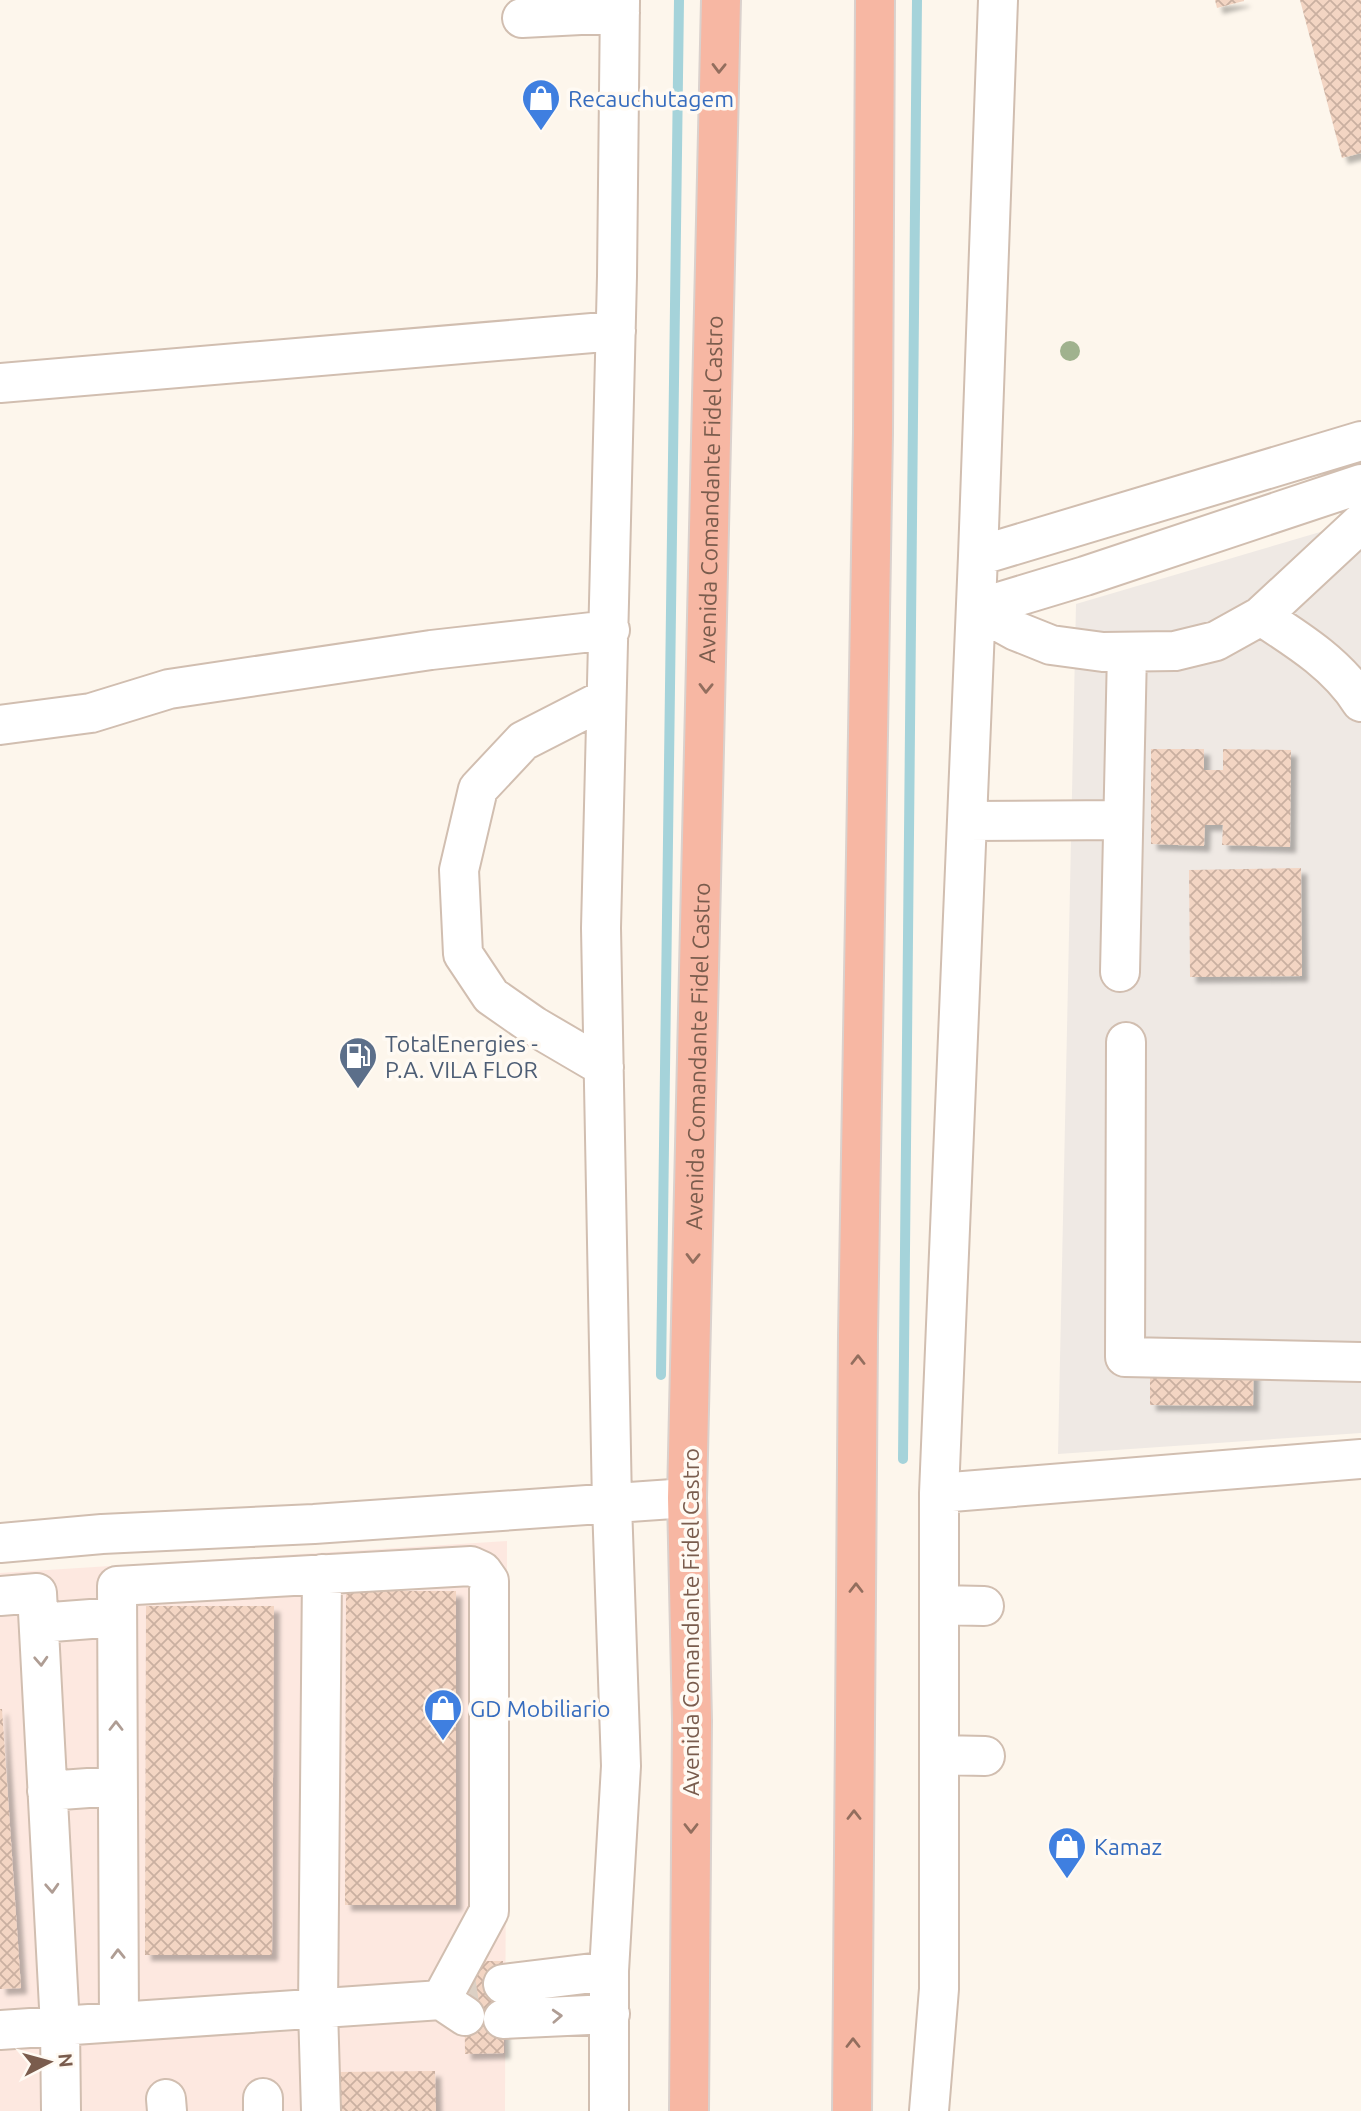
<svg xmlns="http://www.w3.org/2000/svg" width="1361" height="2111" font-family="Ubuntu,sans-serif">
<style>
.commercial{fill:#fde8e0}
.industrial{fill:#efe9e4}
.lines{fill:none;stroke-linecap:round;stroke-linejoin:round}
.stream{stroke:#a5d3da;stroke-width:10}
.building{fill:url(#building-cross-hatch);filter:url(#shadow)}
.minor-tunnel{stroke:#dcd0c4;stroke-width:38;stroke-dasharray:38 19;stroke-linecap:butt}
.minor-casing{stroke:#d1beb0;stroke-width:42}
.highway-casing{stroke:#dad1cd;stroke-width:42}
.minor{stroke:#fff;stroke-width:38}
.highway{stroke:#f7b7a3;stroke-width:38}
.tree{fill:#a0b28e}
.oneway{stroke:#936e5e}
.oneway2{stroke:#af9d94}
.labels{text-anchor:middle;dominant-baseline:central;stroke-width:7;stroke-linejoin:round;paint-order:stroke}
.shop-label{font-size:23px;fill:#366cbe;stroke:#fffaf3;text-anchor:start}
.street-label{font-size:23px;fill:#7a5c4d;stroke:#fffaf3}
.service-label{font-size:23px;fill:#4e5e75;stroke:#fffaf3;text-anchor:start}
</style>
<defs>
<pattern id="building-cross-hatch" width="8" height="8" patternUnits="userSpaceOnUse" patternTransform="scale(1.75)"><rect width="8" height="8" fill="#f3d5c3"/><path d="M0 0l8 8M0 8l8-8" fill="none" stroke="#cab0a1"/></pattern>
<filter id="shadow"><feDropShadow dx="6" dy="6" stdDeviation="2" flood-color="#0004"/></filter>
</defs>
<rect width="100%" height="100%" fill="#fdf6ec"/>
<!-- commercial -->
<path class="commercial" d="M507,1541L505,2111H0V1573Z"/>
<!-- industrial -->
<path class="industrial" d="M1361,520V1433L1058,1454L1076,604Z"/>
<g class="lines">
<!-- stream -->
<path class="stream" d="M661,1375L679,0
M903,1459L917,0"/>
</g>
<!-- building -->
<path class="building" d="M1215,0H1244V1L1217,8Z
M1300,0H1361V153L1342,158Z
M1151,749H1204V770H1223V749L1291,750L1290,847L1222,845L1223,825H1205L1204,846L1151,844Z
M1301,868L1302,976L1190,977L1189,870Z
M1150,1338L1254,1340L1253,1406L1150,1405Z
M346,1591H456V1905H345Z
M146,1606H274L272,1955H145Z
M0,1709H2L21,1988L0,1989Z
M464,1961H503L504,2053L465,2054Z
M435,2071L436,2111H339V2072Z"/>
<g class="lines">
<!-- minor-tunnel -->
<path class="minor-tunnel" d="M441,2000L464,1990L503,1984"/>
<defs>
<path id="minor" d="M522,18L620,13
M0,383L616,331
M978,556L1361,441
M976,609L1016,631L1051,645L1103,652L1175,651L1216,641L1261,616L1361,523
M976,609L1085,576L1361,484
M1261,616C1298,640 1338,665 1361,702
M0,725L91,713L169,689L431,650L610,630
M967,821L1122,820
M1120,972L1127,652
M1126,1042L1125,1357L1361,1362
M604,1067L534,1026L491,996L463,954L459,870L478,789L523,741L605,699
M939,1493L1361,1459
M0,1543L102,1534L314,1524L687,1498
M0,1596L37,1593L60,2026L61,2111
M939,1605L984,1606
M39,1623L117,1617
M939,1755L985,1756
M47,1791L116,1786
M503,1984L609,1971
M503,2019L610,2014
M119,2022L117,1586L471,1566L482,1571L489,1581V1911L441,2000
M0,2030L441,2000L465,2016
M263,2098V2111
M166,2099L167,2111
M321,2111L318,2009L322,1574
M609,2111V1971L621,1766L612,1504L601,928L617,276L620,0
M929,2111L939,1989V1493L978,556L998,0"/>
<g id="highway">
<path id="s1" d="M689,2111L692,1720L687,1498L721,0"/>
<path d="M852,2111L858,1336L873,433L875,0"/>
</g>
</defs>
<!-- minor casing -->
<use href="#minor" class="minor-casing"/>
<!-- highway casing -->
<use href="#highway" class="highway-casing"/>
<!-- minor -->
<use href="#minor" class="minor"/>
<!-- highway -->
<use href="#highway" class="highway"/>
</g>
<!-- trees -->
<circle class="tree" cx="1070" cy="351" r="10"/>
<!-- one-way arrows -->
<defs><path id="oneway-chevron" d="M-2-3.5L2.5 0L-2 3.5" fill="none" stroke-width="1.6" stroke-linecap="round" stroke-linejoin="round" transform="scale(1.75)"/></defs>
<g class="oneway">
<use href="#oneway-chevron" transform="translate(719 68) rotate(91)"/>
<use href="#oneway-chevron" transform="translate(706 688) rotate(91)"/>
<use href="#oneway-chevron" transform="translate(693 1258) rotate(91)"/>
<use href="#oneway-chevron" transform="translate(858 1360) rotate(-90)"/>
<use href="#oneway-chevron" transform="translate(856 1588) rotate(-90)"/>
<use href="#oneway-chevron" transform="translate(854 1815) rotate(-90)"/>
<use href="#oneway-chevron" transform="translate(691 1828) rotate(90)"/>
<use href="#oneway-chevron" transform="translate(853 2043) rotate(-90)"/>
</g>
<g class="oneway2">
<use href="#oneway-chevron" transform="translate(41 1661) rotate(87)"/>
<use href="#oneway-chevron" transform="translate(116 1726) rotate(-90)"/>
<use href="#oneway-chevron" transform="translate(52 1888) rotate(87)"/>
<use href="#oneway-chevron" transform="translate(118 1954) rotate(-91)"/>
<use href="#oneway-chevron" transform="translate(557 2016) rotate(-3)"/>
</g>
<!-- icons -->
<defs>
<symbol id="shop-pin" viewBox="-11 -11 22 30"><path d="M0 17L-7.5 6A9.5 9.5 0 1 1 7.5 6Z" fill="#3f7fe0" stroke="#fffaf3"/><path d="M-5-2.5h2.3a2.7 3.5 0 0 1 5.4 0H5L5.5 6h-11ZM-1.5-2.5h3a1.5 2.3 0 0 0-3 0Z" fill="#fff"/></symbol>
<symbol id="fuel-pin" viewBox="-11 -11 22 30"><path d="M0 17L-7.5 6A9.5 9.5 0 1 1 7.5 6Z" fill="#5c6f8a" stroke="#fffaf3"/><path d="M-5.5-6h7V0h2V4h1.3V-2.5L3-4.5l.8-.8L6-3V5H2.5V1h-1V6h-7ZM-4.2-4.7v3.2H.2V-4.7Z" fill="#fff"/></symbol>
</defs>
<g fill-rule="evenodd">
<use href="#shop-pin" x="519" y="76" width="44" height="60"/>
<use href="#fuel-pin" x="336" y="1034" width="44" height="60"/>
<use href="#shop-pin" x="421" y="1686" width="44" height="60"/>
<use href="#shop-pin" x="1045" y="1824" width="44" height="60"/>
</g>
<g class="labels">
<!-- shop labels -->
<g class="shop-label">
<text x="568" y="98">Recauchutagem</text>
<text x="470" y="1708">GD Mobiliario</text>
<text x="1094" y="1846">Kamaz</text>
</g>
<!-- street labels -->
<g class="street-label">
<text stroke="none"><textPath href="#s1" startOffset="1622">Avenida Comandante Fidel Castro</textPath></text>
<text stroke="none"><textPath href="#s1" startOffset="1055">Avenida Comandante Fidel Castro</textPath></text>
<text transform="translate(690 1622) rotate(-90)">Avenida Comandante Fidel Castro</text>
</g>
<!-- service labels -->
<g class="service-label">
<text x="385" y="1043">TotalEnergies -<tspan x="385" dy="26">P.A. VILA FLOR</tspan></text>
</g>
</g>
<!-- north arrow -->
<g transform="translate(49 2062) rotate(84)" stroke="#fffaf3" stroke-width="5" paint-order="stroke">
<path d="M0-5L12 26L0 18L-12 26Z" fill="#7a5c4d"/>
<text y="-10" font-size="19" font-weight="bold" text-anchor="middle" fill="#7a5c4d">N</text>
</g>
</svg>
